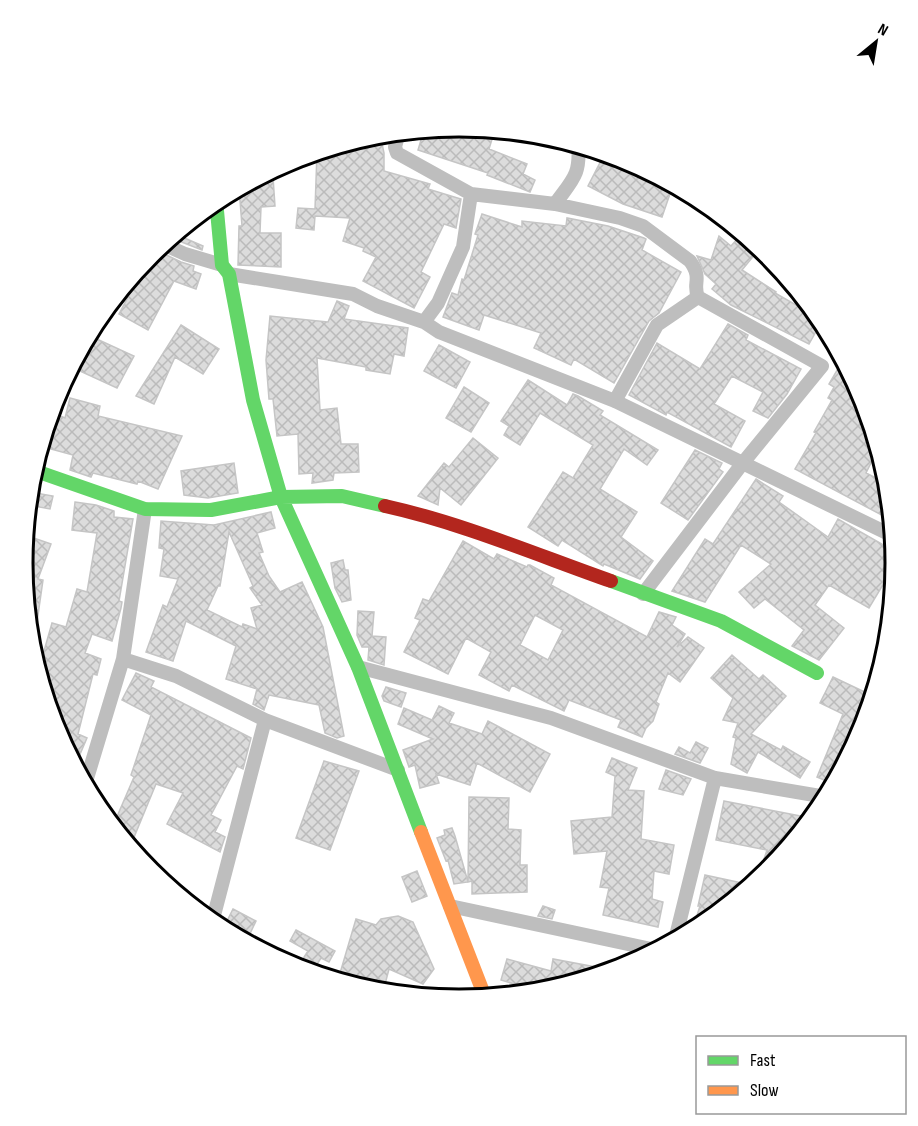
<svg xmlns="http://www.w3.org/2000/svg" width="918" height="1126" font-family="'Sofia Sans Condensed',sans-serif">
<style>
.building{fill:url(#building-cross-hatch);stroke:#c5c5c5;stroke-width:1.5;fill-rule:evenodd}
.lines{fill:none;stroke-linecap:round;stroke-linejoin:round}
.street{stroke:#bebebe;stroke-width:14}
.fast{stroke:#63d668;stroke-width:14}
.slow{stroke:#ff974d;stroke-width:14}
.jam{stroke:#b3261e;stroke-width:14}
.rim{fill:none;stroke:#000;stroke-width:3}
</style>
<defs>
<pattern id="building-cross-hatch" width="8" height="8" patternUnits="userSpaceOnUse" patternTransform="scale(1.5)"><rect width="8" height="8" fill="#dcdcdc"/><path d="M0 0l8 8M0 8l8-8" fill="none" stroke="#bbb"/></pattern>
</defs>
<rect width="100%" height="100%" fill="#fff"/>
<!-- building -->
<path class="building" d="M459,127L493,136L489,149L527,164L523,174L535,180L530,192L487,175L488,173L418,150L424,130Z
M380,134L384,153V171L430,184L428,189L461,199L456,228L444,224L421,272L430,277L414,308L363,281L376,257L363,251L364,248L343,241L350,218L315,216L314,230L296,228L298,208L315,209L317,152Z
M605,153L626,160L673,185L662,217L623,204L588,186Z
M273,177L275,206L261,207L260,233H281V267L238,265L239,226H242L239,188L257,179Z
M482,214L522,227V221L566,226L567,218L608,226L644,238L646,239L642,250L681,272L659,313L649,321L614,383L574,359L571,365L534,348L541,333L484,315L479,330L443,317L452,293L458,295L462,279L464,280L478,235L475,234Z
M175,234L203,246L202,250L171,238Z
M719,236L731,246L738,238L756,253L742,270L776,292L775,293L819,318L822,321L809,344L731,305L712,289L716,284L705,274L697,256L711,260Z
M156,250L181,262L194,266L193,271L201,274L196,289L174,281L148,330L119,314L151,254Z
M337,301L349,306L344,319L408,328L404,356L394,354L390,374L366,370V367L317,358L320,410L337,408L341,444H358L359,472L334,473L333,480L312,483L313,473L299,474L298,434L277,436L273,399H269L266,360L270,316L328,322Z
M728,324L748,335L746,340L801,369L787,394L768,418L753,411L763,392L732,376L714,404L745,421L731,447L667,412L666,415L629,395L657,343L700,369Z
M181,325L219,349L203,374L175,357L154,404L136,396Z
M88,335L134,356L117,388L71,367Z
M439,345L470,362L456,388L424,371Z
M843,360L862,396L878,449L866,473L888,484L891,520L795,469L816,433L814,432L832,400L828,398L834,387L829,384Z
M528,380L567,405L573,394L578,396L603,411L600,415L658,450L647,465L624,449L600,489L637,512L621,537L653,561L640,579L604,564L603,566L562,540L558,546L528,527L563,472L573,478L593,445L540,413L520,445L504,435L509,426L501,421Z
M464,387L489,403L471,432L446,418Z
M70,398L100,406L98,416L182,436L158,489L138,481L137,484L93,473L91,477L70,470L73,455L40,446L51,412L65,418Z
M473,438L498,458L461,505L440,488L438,505L418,496L444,463L449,467Z
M695,450L722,463L719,469L723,472L688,520L661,503Z
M234,463L238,493L208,498L184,495L181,471Z
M756,479L783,496L779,502L828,537L838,519L894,551L896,563L869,608L829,585L815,605L844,628L819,660L792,646L804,630L765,599L754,608L739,592L771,564L741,545L705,602L672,591L705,539L713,544Z
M30,492L53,496L50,509L28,505Z
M75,502L96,505L114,511V517L133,519L119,601L122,602L121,608L112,641L92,634L85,653L101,659L97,675L93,674L78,734L87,738L75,766L56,730L38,672L52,623L66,627L77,589L87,592L97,533L72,530Z
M271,512L275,528L257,533L263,552L259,553L269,576L280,592L302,582L323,627L344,736L337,738L325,733L319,705L269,695L264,710L253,704L257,689L226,679L236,646L186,621L173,661L146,652L163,605L167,607L178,579L160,576L164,549L159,548L161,521L214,525ZM229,532L253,586L250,588L262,605L251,608L257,629L243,624L242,627L207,610L218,586H220Z
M25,535L51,544L38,579L43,580L35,636H30L23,562Z
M463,541L494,559L497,554L527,567L528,565H530L554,578L551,585L647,637L659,612L676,617L672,625L685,634L677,647L688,637L704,648L680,682L668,673L656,702L659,704L653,721L646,728L642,737L618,727L621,720L569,700L564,711L512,685L509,691L479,675L491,652L466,638L448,674L404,652L420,620L415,618L423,599L429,601ZM535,615L563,630L548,660L520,645Z
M343,560L345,570H348L351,600L342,602L335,588L331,563Z
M358,611L374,612L372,636L386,637L384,665L368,660L369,647H362L357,635Z
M732,655L759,679L763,675L786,696L751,734L781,750L783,746L810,762L800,778L758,752L747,773L731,764L736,738L733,737L738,723L723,720L733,698L711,678Z
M136,673L154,681L151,687L251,738L243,769L237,766L211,815L221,820L215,832L225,837L220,852L167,824L183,793L156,784L130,847L113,826L134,777L131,775L151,715L122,700Z
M833,677L873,696L862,730L834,784L817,777L843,714L820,703Z
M386,687L406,693L401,707L384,701L382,696Z
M439,706L454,713L449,723L482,734L488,721L550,754L530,792L477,763L470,785L436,774L439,783L420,788L415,765L409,767L403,750L433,739L398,724L404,708L432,720Z
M696,742L708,748L700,763L675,754L679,747L690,753Z
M612,758L637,768L628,790L644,791L641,839L674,845L669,874L654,871L652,899L663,902L658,927L603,915L609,888L600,887L607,851L574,854L571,821L612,817L615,776L606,772Z
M324,761L359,771L330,850L296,838Z
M666,770L691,779L683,795L659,789Z
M469,797L509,798L508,829L521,830L520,865H527V892L472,894V881L468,882Z
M724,801L811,818L767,872L757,880L767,850L716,840Z
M452,828L455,836L468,882L454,884L448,860L446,861L437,838L445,835L444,830Z
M417,871L427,896L412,902L402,877Z
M705,875L751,885L701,926L692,931L700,906H698Z
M543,906L555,910L552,919L538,916Z
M233,909L256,921L246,942L223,929Z
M398,916L413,922L434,969L423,984L389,969L383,992L338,980L356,919L376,925L381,919Z
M296,930L335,951L329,962L321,958L312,972L297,968L308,951L290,941Z
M507,959L551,971L553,959L612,970L540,992L501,980Z"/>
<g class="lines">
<!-- street -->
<path class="street" d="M399,132L395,147L397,153L471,194L555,204L620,218L643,226L690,261C703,279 692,283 698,297L822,366L742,464L643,594
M555,204C572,180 581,175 578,145
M163,244L185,254L222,265
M229,274L353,294L377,306L424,322L439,332L615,401L893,536
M424,322L438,303L463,247L471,194
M615,401L657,325L698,297
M123,659L176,676L265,720L398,770
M358,667L551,718L715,778L826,797
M85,785L123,659L145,509
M450,906L656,950
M212,923L265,720
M675,940L715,778"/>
<!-- fast -->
<path class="fast" d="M216,200L222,265L229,274L253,400L281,497L358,667L421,832
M33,470L145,509L211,510L281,497L342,496L385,506
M611,581L721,621L817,673"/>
<!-- slow -->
<path class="slow" d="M421,832L485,997"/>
<!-- jam -->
<path class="jam" d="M385,506C462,523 537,555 611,581"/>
</g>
<!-- crop -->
<path d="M0 0H918V1126H0ZM33 563a426 426 0 1 1 852 0a426 426 0 1 1-852 0Z" fill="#fff" fill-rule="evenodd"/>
<path class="rim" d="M33 563a426 426 0 1 1 852 0a426 426 0 1 1-852 0Z"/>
<!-- legend -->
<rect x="696" y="1036" width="210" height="78" fill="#ffffff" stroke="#999999" stroke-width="1.5"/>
<rect x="708" y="1056" width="30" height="9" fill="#63d668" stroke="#999999" stroke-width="1.5"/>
<text x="750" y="1066" font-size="18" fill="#000000">Fast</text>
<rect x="708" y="1086" width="30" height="9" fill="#ff974d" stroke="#999999" stroke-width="1.5"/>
<text x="750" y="1096" font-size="18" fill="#000000">Slow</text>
<!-- north arrow -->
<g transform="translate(876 42) rotate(30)" stroke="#ffffff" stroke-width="4.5" paint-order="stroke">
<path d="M0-4.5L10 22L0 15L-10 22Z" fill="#000000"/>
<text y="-9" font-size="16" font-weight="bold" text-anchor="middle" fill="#000000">N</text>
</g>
</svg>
